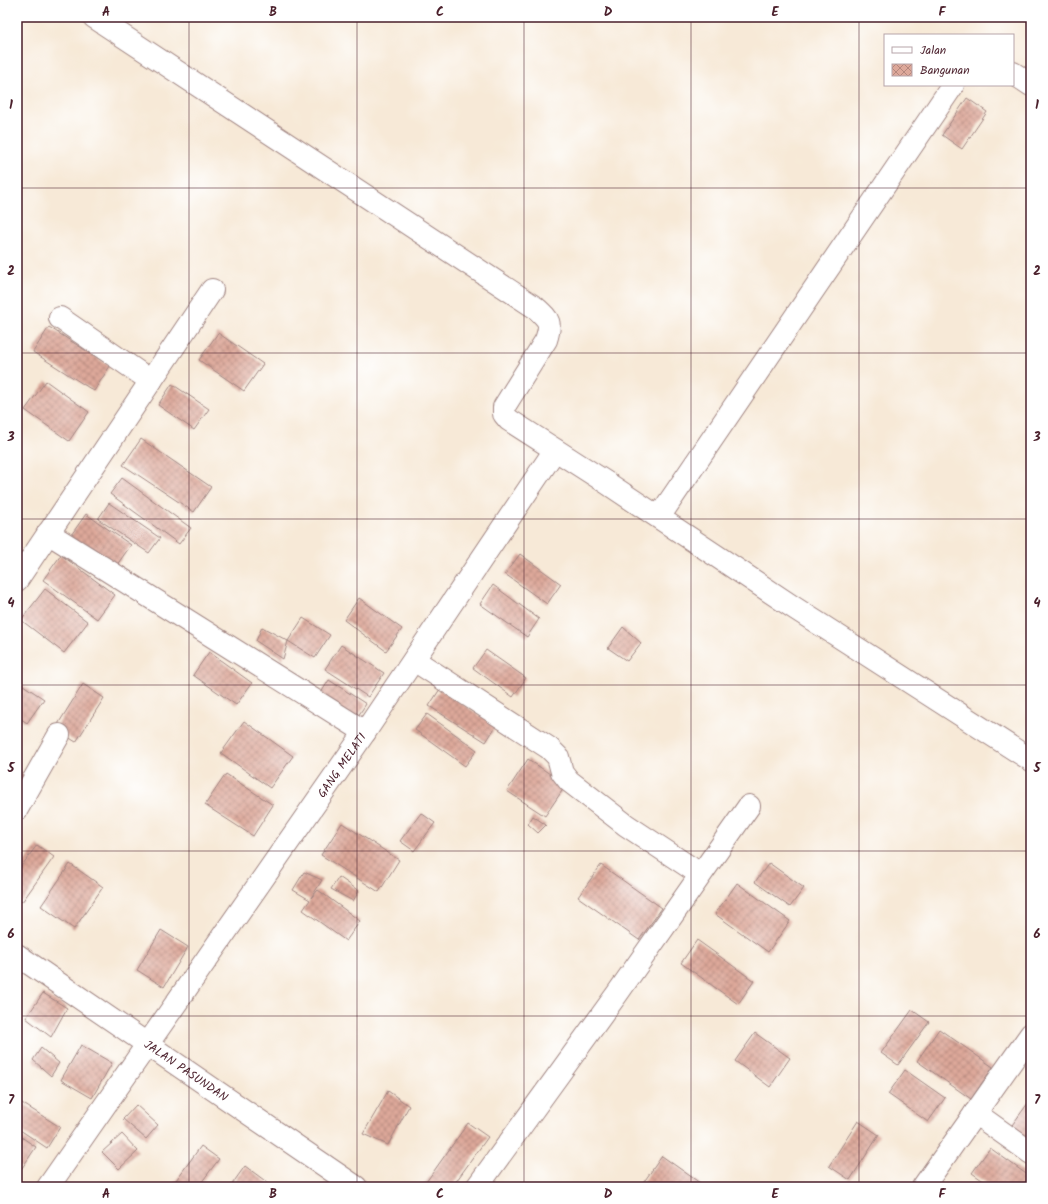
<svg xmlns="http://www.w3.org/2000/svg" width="1048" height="1204" font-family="Kalam,sans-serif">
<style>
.building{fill:url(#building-cross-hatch)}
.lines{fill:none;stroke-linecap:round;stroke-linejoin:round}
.minor-casing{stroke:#a08481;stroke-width:24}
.minor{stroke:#fff;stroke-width:22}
.grid{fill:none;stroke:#4a1f2b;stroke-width:1;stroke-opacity:0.55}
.labels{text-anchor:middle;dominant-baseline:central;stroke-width:3;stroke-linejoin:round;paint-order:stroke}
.street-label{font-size:12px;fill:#4a1f2b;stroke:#fff}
.neatline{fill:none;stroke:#4a1f2b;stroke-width:1.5}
.grid-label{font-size:13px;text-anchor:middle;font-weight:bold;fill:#4a1f2b}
</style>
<defs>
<pattern id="building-cross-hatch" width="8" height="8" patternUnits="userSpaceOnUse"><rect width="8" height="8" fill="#dda89a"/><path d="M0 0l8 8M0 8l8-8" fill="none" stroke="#b5887e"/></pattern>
</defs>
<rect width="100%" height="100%" fill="#fff"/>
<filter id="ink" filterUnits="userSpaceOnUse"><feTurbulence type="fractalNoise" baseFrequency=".025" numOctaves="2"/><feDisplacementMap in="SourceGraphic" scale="8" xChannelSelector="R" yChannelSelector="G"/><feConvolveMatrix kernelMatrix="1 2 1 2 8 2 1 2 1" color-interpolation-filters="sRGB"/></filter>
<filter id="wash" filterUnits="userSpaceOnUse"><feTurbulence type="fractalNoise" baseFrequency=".012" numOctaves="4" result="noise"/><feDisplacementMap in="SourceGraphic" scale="16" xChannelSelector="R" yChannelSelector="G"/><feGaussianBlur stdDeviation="0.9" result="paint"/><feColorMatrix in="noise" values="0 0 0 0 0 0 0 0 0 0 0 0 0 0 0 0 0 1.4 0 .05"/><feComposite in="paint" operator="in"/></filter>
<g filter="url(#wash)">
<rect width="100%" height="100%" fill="#f7e9d7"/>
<g id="blocks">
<!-- building -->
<path class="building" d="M967,98L987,112L962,149L942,135Z
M49,327L110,366L94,391L33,352Z
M218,333L263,364L244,391L199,360Z
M46,381L89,412L69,441L25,410Z
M172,384L209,409L194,430L158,405Z
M141,439L211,487L194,512L123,465Z
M122,478L191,528L179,544L110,494Z
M109,503L160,538L149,553L98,519Z
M86,514L131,545L114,569L69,538Z
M520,554L561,584L547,604L505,574Z
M61,555L115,595L97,619L43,580Z
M493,585L539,619L527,637L480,604Z
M45,589L88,622L64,653L21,620Z
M359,598L402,629L386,651L344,620Z
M303,618L330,635L315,658L288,641Z
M262,627L288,641L283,659L256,641Z
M623,627L641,643L627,661L608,648Z
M341,645L384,673L368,697L325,669Z
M486,650L526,678L513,697L473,668Z
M209,652L252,683L236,705L193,675Z
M329,680L366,704L356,719L319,696Z
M17,681L44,699L27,723L17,716Z
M83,684L104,698L76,742L55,729Z
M440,689L496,726L486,742L429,706Z
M427,714L477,750L465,766L415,730Z
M244,721L293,756L270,788L221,753Z
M528,759L566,785L545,816L507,791Z
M17,770L30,778L17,799Z
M226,774L273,805L253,836L205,805Z
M421,813L435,823L414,851L400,841Z
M533,816L546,825L538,833L528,824Z
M342,823L399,860L379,892L321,855Z
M37,845L54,857L22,902L17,898V872Z
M769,863L804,888L790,907L755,882Z
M70,864L103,887L74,929L41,906Z
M601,865L662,908L639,940L578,897Z
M304,872L322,880L311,898L318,890L360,921L346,941L303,910L310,900L293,890Z
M339,877L359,891L353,901L331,889Z
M737,883L790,921L768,952L715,914Z
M161,930L188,947L164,987L137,970Z
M697,940L754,981L738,1004L681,963Z
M43,993L67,1008L51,1037L26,1018Z
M912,1010L929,1022L898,1065L881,1053Z
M939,1029L993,1067L971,1099L917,1061Z
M755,1033L790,1058L770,1087L735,1061Z
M81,1045L112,1063L92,1098L61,1080Z
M41,1048L59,1063L51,1076L33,1060Z
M905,1070L945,1098L928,1122L888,1094Z
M388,1091L409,1106L388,1145L363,1134Z
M1031,1099V1150L1007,1132Z
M17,1100L60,1127L47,1148L17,1128Z
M136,1105L158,1125L146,1139L123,1119Z
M858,1121L879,1135L850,1180L829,1166Z
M468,1123L488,1137L452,1187H427L424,1185Z
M17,1134L36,1147L22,1168L17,1165Z
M122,1134L138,1151L119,1169L102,1152Z
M201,1146L219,1159L198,1187H171Z
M990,1148L1029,1176L1021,1187H992L972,1173Z
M662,1156L700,1183L698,1187L641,1186Z
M245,1166L268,1183L265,1187H230Z"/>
</g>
</g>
<g filter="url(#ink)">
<use href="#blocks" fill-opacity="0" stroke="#a08481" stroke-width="1"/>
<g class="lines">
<defs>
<g id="minor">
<path d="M94,17L536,308C549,320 552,322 546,340L504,407V414L509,420L607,483L793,607L1031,760"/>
<path d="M1013,73L1031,85"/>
<path d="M60,318L151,381"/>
<path d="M659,517L953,85"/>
<path d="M48,533L365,732"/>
<path d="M17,580L212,290"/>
<path d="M414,660L549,748L558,757L562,772L569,781L626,825L700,874"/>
<path d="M17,809L59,735"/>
<path id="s1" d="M17,955L356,1187"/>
<path d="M975,1113L1031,1153"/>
<path id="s2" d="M48,1187L365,732L555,450"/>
<path d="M477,1187L617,994L749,806"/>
<path d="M923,1187L1031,1034"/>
</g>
</defs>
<!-- minor casing -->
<use href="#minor" class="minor-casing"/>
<!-- minor -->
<use href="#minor" class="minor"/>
</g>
</g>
<!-- grid -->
<path class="grid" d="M189,17V1187M357,17V1187M524,17V1187M691,17V1187M859,17V1187M17,188H1031M17,353H1031M17,519H1031M17,685H1031M17,851H1031M17,1016H1031"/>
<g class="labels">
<!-- street labels -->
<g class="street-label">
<text stroke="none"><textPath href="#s2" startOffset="514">GANG MELATI</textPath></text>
<text stroke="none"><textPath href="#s1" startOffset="205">JALAN PASUNDAN</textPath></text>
</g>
</g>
<!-- margin -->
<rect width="1048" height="1204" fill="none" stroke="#fff" stroke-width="44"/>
<!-- legend -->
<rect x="884" y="34" width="130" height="52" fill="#ffffff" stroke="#b7a5aa"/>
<rect x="892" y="47" width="20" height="6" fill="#ffffff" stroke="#b7a5aa"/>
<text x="920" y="54" font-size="12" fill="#4a1f2b">Jalan</text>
<rect x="892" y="64" width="20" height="12" fill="url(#building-cross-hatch)" stroke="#b7a5aa"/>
<text x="920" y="74" font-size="12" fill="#4a1f2b">Bangunan</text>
<rect x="22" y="22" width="1004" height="1160" class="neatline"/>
<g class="grid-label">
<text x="106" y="16">A</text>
<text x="273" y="16">B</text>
<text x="440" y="16">C</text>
<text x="608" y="16">D</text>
<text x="775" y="16">E</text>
<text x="942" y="16">F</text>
<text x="11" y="109">1</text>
<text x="1037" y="109">1</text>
<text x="11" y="275">2</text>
<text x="1037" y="275">2</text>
<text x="11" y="441">3</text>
<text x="1037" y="441">3</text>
<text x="11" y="607">4</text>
<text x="1037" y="607">4</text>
<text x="11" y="772">5</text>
<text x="1037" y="772">5</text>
<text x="11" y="938">6</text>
<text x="1037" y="938">6</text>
<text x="11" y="1104">7</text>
<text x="1037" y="1104">7</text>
<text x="106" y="1198">A</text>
<text x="273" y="1198">B</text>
<text x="440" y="1198">C</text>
<text x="608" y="1198">D</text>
<text x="775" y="1198">E</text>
<text x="942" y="1198">F</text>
</g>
</svg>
